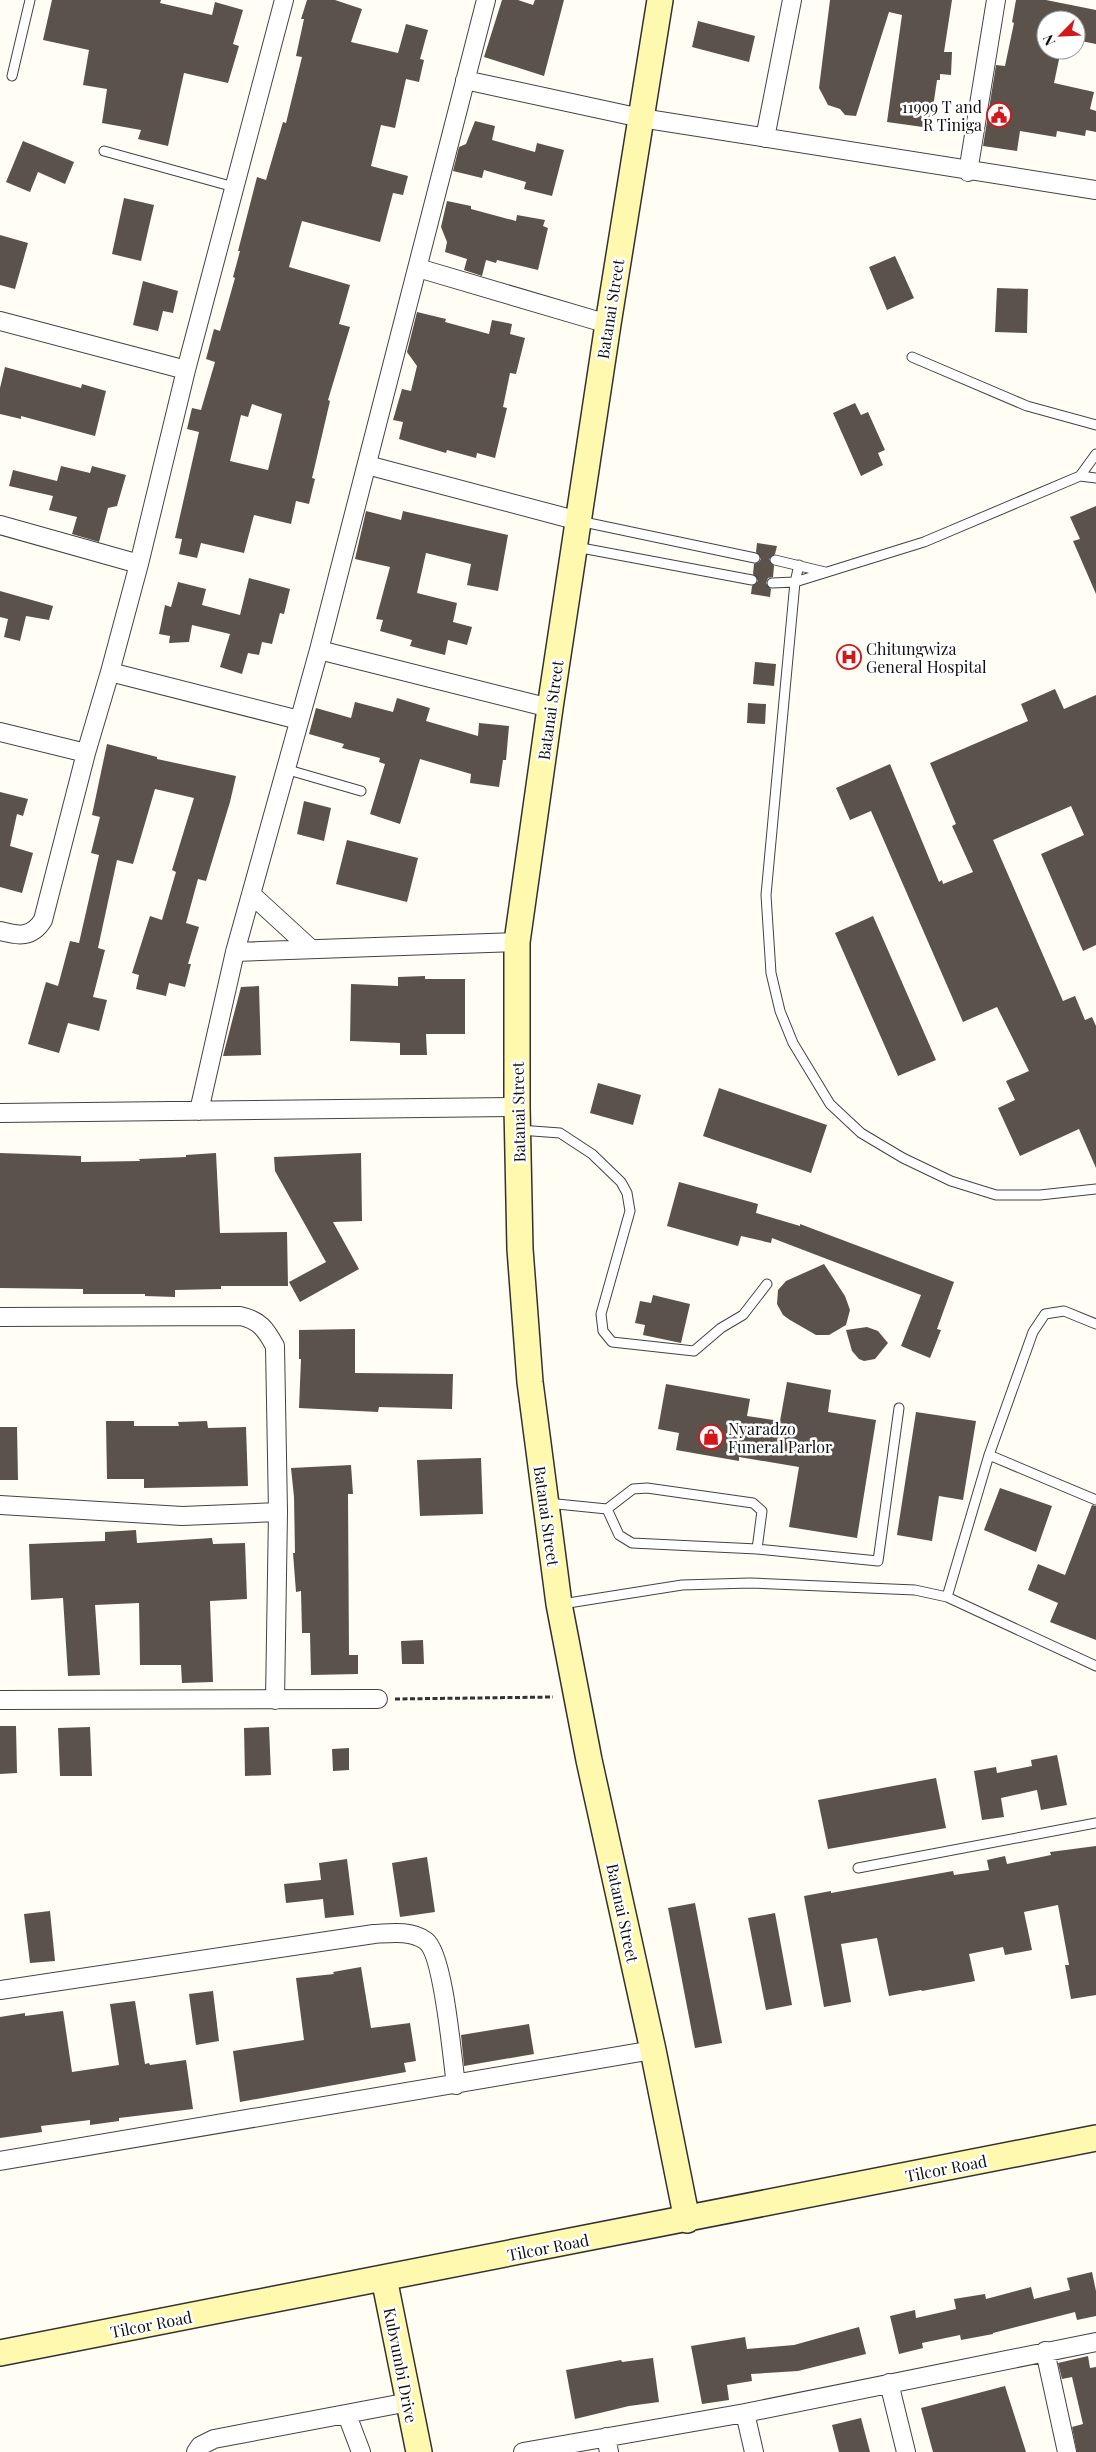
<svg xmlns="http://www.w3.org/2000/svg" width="1096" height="2452" font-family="'Playfair Display',serif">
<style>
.building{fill:#5b524b;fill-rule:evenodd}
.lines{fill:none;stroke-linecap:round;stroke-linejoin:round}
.lane-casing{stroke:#434343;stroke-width:11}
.street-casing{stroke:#434343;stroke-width:20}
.secondary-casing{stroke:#323232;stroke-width:28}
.path{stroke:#323232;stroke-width:3;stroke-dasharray:5 2.5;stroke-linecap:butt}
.lane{stroke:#fff;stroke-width:9}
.street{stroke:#fff;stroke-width:18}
.secondary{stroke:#fff8af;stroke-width:25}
.labels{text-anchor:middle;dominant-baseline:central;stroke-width:5;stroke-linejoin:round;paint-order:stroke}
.poi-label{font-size:16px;fill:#101010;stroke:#fff;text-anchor:start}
.street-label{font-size:16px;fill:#101010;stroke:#fff}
</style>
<rect width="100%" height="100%" fill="#fffdf4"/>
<!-- building -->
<path class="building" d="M52,0H161L160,3L212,15L215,2L243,10L233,44L239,46L228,83L184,73L168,146L138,139L141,130L102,123L107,89L83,85L89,50L43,40Z
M307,0H335L362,9L351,42L398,53L406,24L428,30L420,59L424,60L419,82L406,79L395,128L381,125L371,166L408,176L403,195L393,193L380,242L302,221L289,267L350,285L339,324L350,327L328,400L330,401L312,478L315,479L309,504L296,501L291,524L254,515L244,553L201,543L197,558L179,554L182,539L175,538L199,432L187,429L192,408L201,410L215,362L206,359L214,329L220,331L235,278L233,277L240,251H238L257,177L266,180L283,122L286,123L302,57L296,56L304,19H301ZM252,404L282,414L268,470L230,461L241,415L248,417Z
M502,0H518L533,5L535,0H564L544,76L484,57Z
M830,0H952L944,52H952L951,75L940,74V80H937L930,128L887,122L902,15L889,12L856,116L845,115L840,109L828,105L819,88Z
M1016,0H1046L1096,10V44L1076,40V20H1046V50H1061L1054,83L1094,92L1090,109L1096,111V132L1086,130L1085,136L1057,131L1056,137L1020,131L1017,151L983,146L996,65L1005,66L1014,23L1012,22Z
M698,21L755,36L749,62L692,47Z
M475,121L495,126L492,140L535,152L537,143L564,150L552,196L524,189L526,182L484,170L482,178L453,171L459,147L466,144Z
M23,141L74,162L65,184L38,172L30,192L6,182Z
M124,198L154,205L141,261L112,254Z
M447,201L471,206V209L516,221L517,215L545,220L543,226L548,228L538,270L497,260L496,263L486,260L482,276L464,270L467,259L445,252L447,242L441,227Z
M0,235L28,243L15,289L0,285Z
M895,256L914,298L887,310L869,267Z
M143,281L178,291L173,313L163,311L158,331L133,325Z
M997,288L1028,289L1027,333L995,332Z
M417,312L446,319L445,322L489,334L492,320L512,324L510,334L525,338L516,374L510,373L503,407L507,408L495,458L477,453L476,458L447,450L446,453L399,439L403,422L393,420L402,389L411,391L417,366L407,352Z
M5,367L81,388L82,384L106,391L95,436L21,416V419L0,414V388Z
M855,403L861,415L868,412L885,450L878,453L883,465L861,476L833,413Z
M61,466L90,473L92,466L126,475L117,506L108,508L99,542L72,534L77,517L49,510L53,496L9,486L13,470L57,481Z
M1096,506V594L1073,541L1080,539L1070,517Z
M366,511L401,520L403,511L508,535L498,591L467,585L471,564L426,553L417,593L457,603L453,622L472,627L467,645L448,640L445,655L410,646L412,640L380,631L383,620L376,619L390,567L355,559Z
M757,543L777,546L775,554L769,559L774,566L773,577L768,578L766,583L771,589L770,597L751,594L752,586L758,581L753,574L754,564L759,562L761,559L756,552Z
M249,578L290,589L284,614L280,613L272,644L262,642L259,655L248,653L242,674L220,667L230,634L192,625L189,642L169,643L170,636L159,634L165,605L171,607L178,582L206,589L202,605L240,615Z
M0,591L53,606L49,620L26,616L20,641L4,637L8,619L0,617Z
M755,662L776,664L774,686L753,684Z
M1055,689L1064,709L1096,695V945L1083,951L1041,854L1084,835L1071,806L993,840L1063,1001L1075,996L1085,1020L1092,1017L1096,1026V1168L1079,1129L1020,1156L998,1108L1015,1100L1006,1081L1029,1071L997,1007L963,1022L871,811L850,820L836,788L890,764L939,882L942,880L943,884L973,872L952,826L956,824L930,763L1028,721L1021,704Z
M397,698L430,708L426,721L478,736L479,723L509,726L506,760H503L499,787L470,783L471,774L420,759L400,824L370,814L385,764L379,762L380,758L342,748L344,744L309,734L316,708L351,718L355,702L393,712Z
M748,703L766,704L765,724L747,723Z
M107,744L157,757V759L236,776L230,802L206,881L198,879L186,923L199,927L188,964H191L185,987L169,983L166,996L136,989L139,975L132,973L150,916L162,920L176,872L172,870L194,798L155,789L133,864L117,860L98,948L105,950L93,997L107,1000L99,1031L68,1023L59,1053L28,1044L46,982L58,986L70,941L79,943L99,855L91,853L100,817L92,815Z
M0,792L28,799L23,816L17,814L10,846L33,853L22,893L0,887Z
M304,801L331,808L324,841L297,834Z
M347,840L418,858L407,902L336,884Z
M873,916L936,1060L898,1076L835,933Z
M425,976V979H465V1034H426L427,1055H400V1043L350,1041L351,984L398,986V977Z
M259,986L261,1055L223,1056L241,987Z
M598,1083L641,1095L633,1125L590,1113Z
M719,1088L827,1125L811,1173L703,1136Z
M0,1153L81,1156V1162L140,1161L139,1159L186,1157V1155L216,1153L220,1233L287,1232L288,1286H221V1289L175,1290V1297L145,1296V1294H83V1289L0,1288Z
M361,1153L362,1221L333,1222L359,1269L300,1302L289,1282L326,1262L275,1171L274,1157Z
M679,1182L758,1204L756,1213L800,1226V1224L954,1282L937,1329L941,1330L930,1358L901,1346L921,1295L772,1238L771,1243L741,1236L738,1246L667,1226Z
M824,1264L845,1296L850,1310L846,1325L829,1335H816L790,1320L783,1315L777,1304L778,1290L786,1281Z
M653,1295L690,1304L681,1343L643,1335L645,1325L635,1323L640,1301L651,1303Z
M867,1327L878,1331L888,1343L875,1359L864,1361L859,1359L852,1351L846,1330Z
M355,1329V1373L453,1374L452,1409L379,1407L378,1412L299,1408L301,1359H299V1330Z
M787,1382L831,1390L828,1412L876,1420L857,1538L789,1527L799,1467L739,1457V1461L676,1450L679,1433L658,1429L666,1384L750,1399L747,1416L780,1421Z
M916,1412L976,1421L963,1500L939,1496L932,1541L897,1535Z
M106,1421H134V1426H179L178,1422L207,1421L208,1428L246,1427L248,1486L144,1488V1479H107Z
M0,1427H17L18,1480H0Z
M481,1458L483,1514L420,1516L417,1460Z
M351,1465L353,1494H348L349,1655H358V1674L311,1675L310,1633H302L301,1591L296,1592L293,1553H295L294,1497L291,1468Z
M1000,1488L1052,1506L1036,1552L984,1530Z
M1092,1505L1096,1506V1640L1050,1622L1058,1603L1028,1590L1038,1564L1065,1575Z
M136,1530L137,1543L212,1538L213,1544L245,1543L247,1599L210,1601L213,1682L182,1683L181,1665H140L139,1603L95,1605L100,1675L68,1676L63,1598L31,1600L29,1544L105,1541V1532Z
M423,1640L424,1664H402L401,1641Z
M0,1726H16L17,1773L0,1774Z
M90,1727L92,1776H60L58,1728Z
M269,1727L271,1775L245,1776L244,1728Z
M349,1748V1770L333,1771L332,1749Z
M1057,1755L1067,1805L1041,1810L1037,1790L1001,1798L1004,1817L982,1820L974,1771L996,1767L997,1773L1032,1766L1031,1760Z
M936,1778L946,1828L828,1849L818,1800Z
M1096,1846V1995L1071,1999L1065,1965H1069L1058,1905L1024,1912L1032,1950L1005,1955L1003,1947L969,1954L975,1981L922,1991L921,1990L889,1996L877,1938L841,1944L851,2002L824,2007L804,1896L831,1891V1893L953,1871L954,1875L989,1870L987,1860L1005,1856L1007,1864L1051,1855L1050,1852Z
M427,1857L435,1912L400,1917L392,1863Z
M347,1859L354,1915L325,1918L323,1899L286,1903L284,1884L321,1880L319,1863Z
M695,1903L722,2043L695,2048L668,1908Z
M50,1911L55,1961L30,1963L24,1914Z
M775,1913L792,2005L766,2010L748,1918Z
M361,1967L371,2028L410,2023L416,2061L404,2063L406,2072L240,2102L233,2051L304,2040L296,1978L334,1974L333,1972Z
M213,1991L219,2041L196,2045L189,1994Z
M135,2001L145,2064L149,2063L150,2065L186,2060L193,2109L119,2118V2121L90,2125V2120L41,2126L42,2132L0,2138V2017L25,2013V2016L63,2011L72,2072L119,2065L110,2004Z
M529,2024L534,2054L464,2066L461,2035Z
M1092,2272L1096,2291V2316L1077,2320L1075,2312L993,2333V2334L961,2340L960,2335L922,2343L923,2348L899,2354L890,2316L915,2310L916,2318L956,2309L954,2299L985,2294L986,2299L1031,2287L1034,2299L1070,2290L1067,2278Z
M859,2327L866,2354L798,2371L751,2374L752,2381L727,2385L729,2400L702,2404L691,2346L745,2337L747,2349L794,2345Z
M1088,2356L1090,2368L1096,2367V2452H1077L1072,2427L1083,2424L1072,2377L1062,2379L1058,2363Z
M653,2358L659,2402L629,2406L575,2419L566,2370L621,2360L622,2362Z
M1005,2386L1026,2452H933L921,2408Z
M861,2418L870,2452H839L832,2425Z"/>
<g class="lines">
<defs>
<path id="lane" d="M12,76L30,0
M104,151L234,187
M912,357L1027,406L1096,425
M1080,476L1096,478
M579,521L755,558
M576,547L752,580
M775,560L825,572
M799,565L795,582L766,895L771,973L780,1011L793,1043L830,1104L861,1133L903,1158L951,1181L996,1195H1040L1096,1189
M772,583L795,582L924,542L1080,476L1096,454
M285,769L361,791
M519,1130L560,1133L592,1154L621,1182L627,1193L630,1211L601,1314L603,1331L612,1342L694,1351L721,1328L743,1315L767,1284
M1096,1324L1064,1311L1045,1314L1033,1332L989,1455L947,1597L1096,1666
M989,1455L1096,1500
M547,1503L607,1509L619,1535L632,1543L757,1549L878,1561L899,1408
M607,1509L633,1489L647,1488L753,1503L762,1511L757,1549
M562,1604L682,1585L750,1583L915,1590L947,1597
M858,1868L1096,1823"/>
<path id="street" d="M465,80L641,118L1096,190
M765,138L792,0
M968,172L996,0
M418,268L608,324
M0,321L186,370
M367,465L579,521
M0,525L139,564
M319,650L550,708
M110,672L299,720
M0,732L86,753
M251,894L311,949
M0,931C18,936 32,938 43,920L86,753L110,672L139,564L186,370L284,0
M235,952L517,942
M199,1111L235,952L319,650L486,0
M0,1113L517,1107
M0,1317L240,1316C260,1320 266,1330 275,1346L278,1512L275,1700
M0,1505L182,1516L278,1512
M0,1700L378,1699
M0,1990L374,1934C390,1933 412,1930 426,1941C444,1955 452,2058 456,2085
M0,2161L653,2050
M1045,2351L1067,2452
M889,2383L906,2452
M745,2413L754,2452
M347,2415L361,2452
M606,2437L609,2452
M196,2452L200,2446L214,2439L409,2402
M523,2452L745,2413L1096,2342"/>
<path id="secondary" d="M660,0L608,324L550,708L517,942V1107L520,1249L530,1382L559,1604L589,1760L653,2050L687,2220
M384,2278L419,2452
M0,2353L1096,2138"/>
</defs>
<!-- lane casing -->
<use href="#lane" class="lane-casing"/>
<!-- street casing -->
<use href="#street" class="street-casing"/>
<!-- secondary casing -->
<use href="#secondary" class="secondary-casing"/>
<!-- path -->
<path class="path" d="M395,1699L553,1697"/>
<!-- lane -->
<use href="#lane" class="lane"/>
<!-- street -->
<use href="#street" class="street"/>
<!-- secondary -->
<use href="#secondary" class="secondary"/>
</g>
<!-- icons -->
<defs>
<symbol id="civic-ring" viewBox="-11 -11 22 22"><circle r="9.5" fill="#fff" stroke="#d1181b" stroke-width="1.5"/><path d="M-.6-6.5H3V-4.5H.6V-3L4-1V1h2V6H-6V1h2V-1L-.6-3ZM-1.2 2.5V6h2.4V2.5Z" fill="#d1181b"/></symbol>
<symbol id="hospital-ring" viewBox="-11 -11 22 22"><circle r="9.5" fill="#fff" stroke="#d1181b" stroke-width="1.5"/><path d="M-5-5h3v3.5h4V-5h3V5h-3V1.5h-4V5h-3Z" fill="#d1181b"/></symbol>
<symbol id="shop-ring" viewBox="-11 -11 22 22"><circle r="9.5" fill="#fff" stroke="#d1181b" stroke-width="1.5"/><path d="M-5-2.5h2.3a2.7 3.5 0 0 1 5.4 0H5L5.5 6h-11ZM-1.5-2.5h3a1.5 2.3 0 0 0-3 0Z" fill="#d1181b"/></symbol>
</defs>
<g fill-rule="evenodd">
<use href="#civic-ring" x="985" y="101" width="28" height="28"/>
<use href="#hospital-ring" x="835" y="643" width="28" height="28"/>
<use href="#shop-ring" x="697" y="1423" width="28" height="28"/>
</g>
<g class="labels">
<!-- poi labels -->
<g class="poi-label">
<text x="982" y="106" text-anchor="end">11999 T and<tspan x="982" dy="18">R Tiniga</tspan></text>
<text x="866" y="648">Chitungwiza<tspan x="866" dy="18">General Hospital</tspan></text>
<text x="728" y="1428">Nyaradzo<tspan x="728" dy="18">Funeral Parlor</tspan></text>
</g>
<!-- street labels -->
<g class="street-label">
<text transform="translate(610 309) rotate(-81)">Batanai Street</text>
<text transform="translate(550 710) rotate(-82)">Batanai Street</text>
<text transform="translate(518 1112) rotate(-91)">Batanai Street</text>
<text transform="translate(547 1516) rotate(82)">Batanai Street</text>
<text transform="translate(623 1913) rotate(78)">Batanai Street</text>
<text transform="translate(946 2168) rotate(-11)">Tilcor Road</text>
<text transform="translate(548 2247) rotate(-11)">Tilcor Road</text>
<text transform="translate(151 2324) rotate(-11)">Tilcor Road</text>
<text transform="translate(401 2365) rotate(79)">Kubvumbi Drive</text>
</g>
</g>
<!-- north arrow -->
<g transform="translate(1061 35) rotate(246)"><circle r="24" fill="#ffffff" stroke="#9f9f9f"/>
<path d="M0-4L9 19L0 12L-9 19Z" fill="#d1181b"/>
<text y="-8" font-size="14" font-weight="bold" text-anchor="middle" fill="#101010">N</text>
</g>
</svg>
